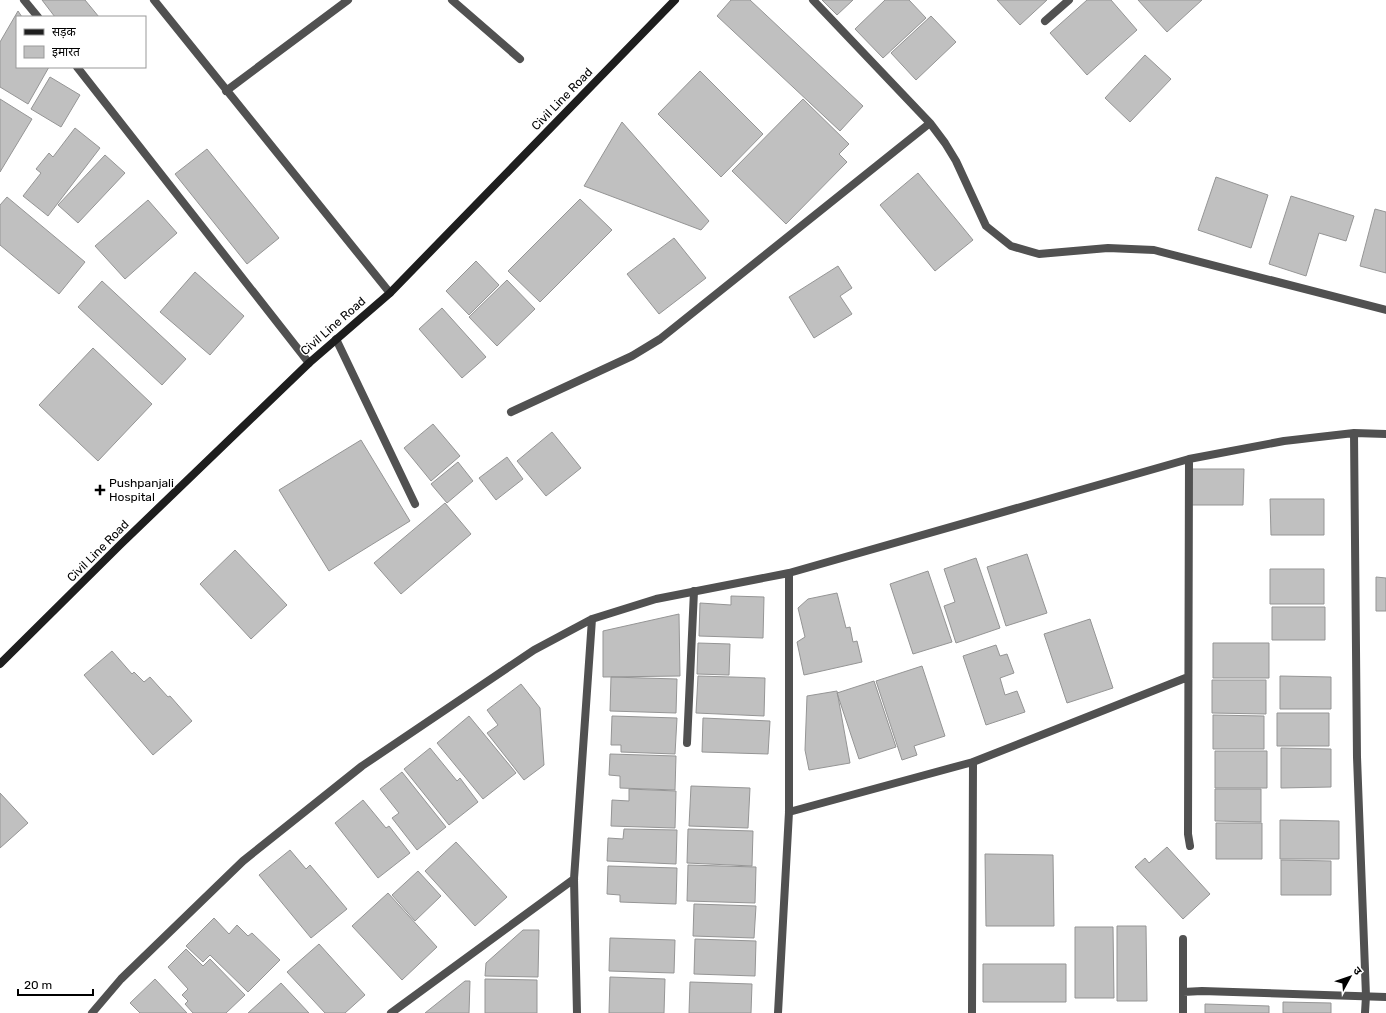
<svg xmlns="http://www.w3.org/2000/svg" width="1386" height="1013" font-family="Rubik,'Noto Sans Devanagari',sans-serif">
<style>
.building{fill:#c0c0c0;stroke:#959595}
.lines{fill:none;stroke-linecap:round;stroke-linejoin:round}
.lane{stroke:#515151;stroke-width:8}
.street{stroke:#515151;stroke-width:8}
.secondary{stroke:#1e1e1e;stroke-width:8}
.poi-dot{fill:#000;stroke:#fff;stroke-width:1.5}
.labels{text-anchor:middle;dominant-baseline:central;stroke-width:3;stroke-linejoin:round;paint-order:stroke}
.street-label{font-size:12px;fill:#000;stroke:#fff}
.poi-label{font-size:12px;fill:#000;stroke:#fff;text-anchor:start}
</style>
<rect width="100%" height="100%" fill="#fff"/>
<!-- building -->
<path class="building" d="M42,0H85L99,17H55Z
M731,0H750L863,106L840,131L717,16Z
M822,0H853L837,15Z
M885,0H909L926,18L883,58L855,29Z
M997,0H1047L1020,25Z
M1087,0H1111L1137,30L1087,75L1050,33Z
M1138,0H1202L1167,32Z
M18,11L22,17H17V67H49L28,104L0,87V42Z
M931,16L956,42L916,80L891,53Z
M1145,55L1171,79L1130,122L1105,98Z
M700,71L763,134L721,177L658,114Z
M50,77L80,95L61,127L31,109Z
M0,99L32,119L0,172Z
M803,99L849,144L839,154L847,162L786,224L732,171Z
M622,122L709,221L701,230L584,186Z
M75,128L100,148L48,216L23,196L41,173L36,169L49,153L53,157Z
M207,149L279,238L247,264L175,174Z
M105,155L125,173L78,223L58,205Z
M918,173L973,240L935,271L880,205Z
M1216,177L1268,195L1251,248L1198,230Z
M1291,196L1354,216L1346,241L1319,233L1306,276L1269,264Z
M7,197L85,262L59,294L0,245V205Z
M580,199L612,230L540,302L508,271Z
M148,200L177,233L125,279L95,246Z
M1375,209L1386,212V273L1360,266Z
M674,238L706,278L659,314L627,274Z
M476,261L499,285L469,315L446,291Z
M838,266L852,288L840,296L852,314L814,338L789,297Z
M195,272L244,316L210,355L160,312Z
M507,280L535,309L497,346L469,317Z
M102,281L186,359L162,385L78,307Z
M442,308L486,357L462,378L419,329Z
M93,348L152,404L98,461L39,405Z
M433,424L460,456L431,481L404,448Z
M552,432L581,468L546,496L517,461Z
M361,440L410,521L329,571L279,490Z
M507,457L523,479L496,500L479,478Z
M458,462L473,481L447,503L431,484Z
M1191,469H1244L1243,505H1191Z
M1270,499H1324V535H1271Z
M445,503L471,534L401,594L374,563Z
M235,550L287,605L251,639L200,584Z
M1027,554L1047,613L1006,626L987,567Z
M976,558L1000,628L956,643L944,606L955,602L944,569Z
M1270,569H1324V604H1270Z
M928,571L952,642L913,654L890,584Z
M1376,577L1386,578V611H1376Z
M837,593L846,628L850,627L853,642L857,641L862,662L804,675L797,642L805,637L798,608L808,599Z
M731,596L764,597L763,638L699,636L700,603L731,605Z
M1272,607H1325V640H1272Z
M679,614L680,676L603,677V631Z
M1090,619L1113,688L1067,703L1044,634Z
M698,643L730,644L729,675L697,674Z
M1213,643H1269V678H1213Z
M996,645L1000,656L1007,654L1014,673L1000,678L1005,695L1017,691L1025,712L986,725L963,656Z
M112,651L132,674L134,672L144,682L150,677L168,697L170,696L192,721L153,755L84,675Z
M922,666L945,736L914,746L917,755L902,760L876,681Z
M698,676L765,678L764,716L696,713Z
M1280,676L1331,677V709H1280Z
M611,677L677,679L676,713L610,711Z
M1212,680H1266V714L1212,713Z
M874,681L896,747L859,759L837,693Z
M521,684L540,708L544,765L524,780L487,733L498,725L487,710Z
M837,691L850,763L809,770L805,750L807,696Z
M1277,713H1329V746H1277Z
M1213,715L1264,716V749H1213Z
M469,716L516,773L483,799L437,743Z
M612,716L677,718L675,754L621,752V745H611Z
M703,718L770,721L768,754L702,752Z
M430,748L457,781L460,778L478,802L449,825L404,769Z
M1281,748L1331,749V787L1281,788Z
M1215,751H1267V788H1215Z
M610,754L676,756L675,790L620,788V776L609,775Z
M402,772L446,827L417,850L392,818L399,813L380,789Z
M691,786L750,788L748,828L689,826Z
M629,789L676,791L675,828L611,826L612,800L629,801Z
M1215,789H1261V822L1215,821Z
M0,793L28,823L0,848Z
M363,800L386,828L389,826L410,853L378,878L335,823Z
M1280,820L1339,821V859H1280Z
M1216,823H1262V859H1216Z
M624,829L677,830L676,864L607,861L608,838L623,839Z
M688,829L753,831L752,866L687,863Z
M456,842L507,897L475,926L425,871Z
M1167,847L1210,894L1183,919L1135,867L1145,858L1149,863Z
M290,850L306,869L310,865L347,909L311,938L259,875Z
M985,854L1053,855L1054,926H986Z
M1281,860L1331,861V895H1281Z
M688,865L756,867L755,903L687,901Z
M608,866L677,868L676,904L620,902V895L607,894Z
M418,871L441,896L415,921L392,895Z
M388,893L437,947L402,980L352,926Z
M694,904L756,906L754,938L693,936Z
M214,918L229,934L237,925L248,936L252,933L280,960L248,992L210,955L203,962L186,946Z
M1117,926H1146L1147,1001H1117Z
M1075,927H1113L1114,998H1075Z
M523,930H539L538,977L485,976L486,963Z
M610,938L675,940L674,973L609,971Z
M695,939L756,941L755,976L694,974Z
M319,944L365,995L345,1013H325L287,972Z
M186,949L203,966L210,959L245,995L226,1013H193L185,1004L188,1001L182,995L188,989L168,967Z
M983,964H1066V1002H983Z
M610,977L665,979L664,1013H609Z
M155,979L187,1013H140L130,1003Z
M485,979L537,980V1013H485Z
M465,981H470L469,1013H425Z
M690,982L752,984L751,1013H689Z
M281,983L309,1013H248Z
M1283,1002L1331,1003V1013H1283Z
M1205,1004L1269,1006V1013H1205Z"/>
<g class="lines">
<!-- lane -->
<path class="lane" d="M154,0L390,293
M452,0L520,59
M226,91L348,0
M687,743L694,591"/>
<!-- street -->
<path class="street" d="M24,0L38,17
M813,0L930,123L945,143L956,161L986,226L1011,246L1039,254L1108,248L1154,250L1386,310
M1045,21L1069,0
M77,67L309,363
M336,339L415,504
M511,412L632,356L660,339L930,123
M1354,433L1357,757L1366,996L1365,1013
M1189,459L1188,834L1190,846
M789,812L973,762L1188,677
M1183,992L1202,991L1386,997
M92,1013L121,979L243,861L362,766L534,650L592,619L656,599L789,573L1189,459L1284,441L1354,433L1386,434
M391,1013L574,879
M577,1013L574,879L592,619
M778,1013L789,812V573
M972,1013L973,762
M1183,1013V939"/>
<!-- secondary -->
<path class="secondary" d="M0,664L121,544L309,363L390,293L675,0"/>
</g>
<!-- markers -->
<path class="poi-dot" d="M98 484h4v4h4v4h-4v4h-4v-4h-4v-4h4z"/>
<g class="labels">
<!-- street labels -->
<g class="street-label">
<text transform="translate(562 99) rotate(-46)">Civil Line Road</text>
<text transform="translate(333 326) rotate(-41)">Civil Line Road</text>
<text transform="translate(98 551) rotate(-45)">Civil Line Road</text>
</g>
<!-- poi labels -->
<g class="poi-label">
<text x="109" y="483">Pushpanjali<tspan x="109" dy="14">Hospital</tspan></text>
</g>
</g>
<!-- legend -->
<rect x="16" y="16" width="130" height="52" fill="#ffffff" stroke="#999999"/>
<rect x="24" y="29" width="20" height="6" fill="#1e1e1e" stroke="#999999"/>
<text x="52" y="36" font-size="12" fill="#000000">सड़क</text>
<rect x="24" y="46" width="20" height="12" fill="#c0c0c0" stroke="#999999"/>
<text x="52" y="56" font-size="12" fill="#000000">इमारत</text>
<!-- north arrow -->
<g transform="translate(1350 977) rotate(50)" stroke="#ffffff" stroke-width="3" paint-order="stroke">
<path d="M0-3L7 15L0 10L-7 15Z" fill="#000000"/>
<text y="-6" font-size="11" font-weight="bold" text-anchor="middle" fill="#000000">उ</text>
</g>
<!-- scale -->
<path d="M18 989v6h75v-6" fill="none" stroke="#000000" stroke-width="2"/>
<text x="24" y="989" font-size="12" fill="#000000" stroke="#ffffff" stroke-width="3" paint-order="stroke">20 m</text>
</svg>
